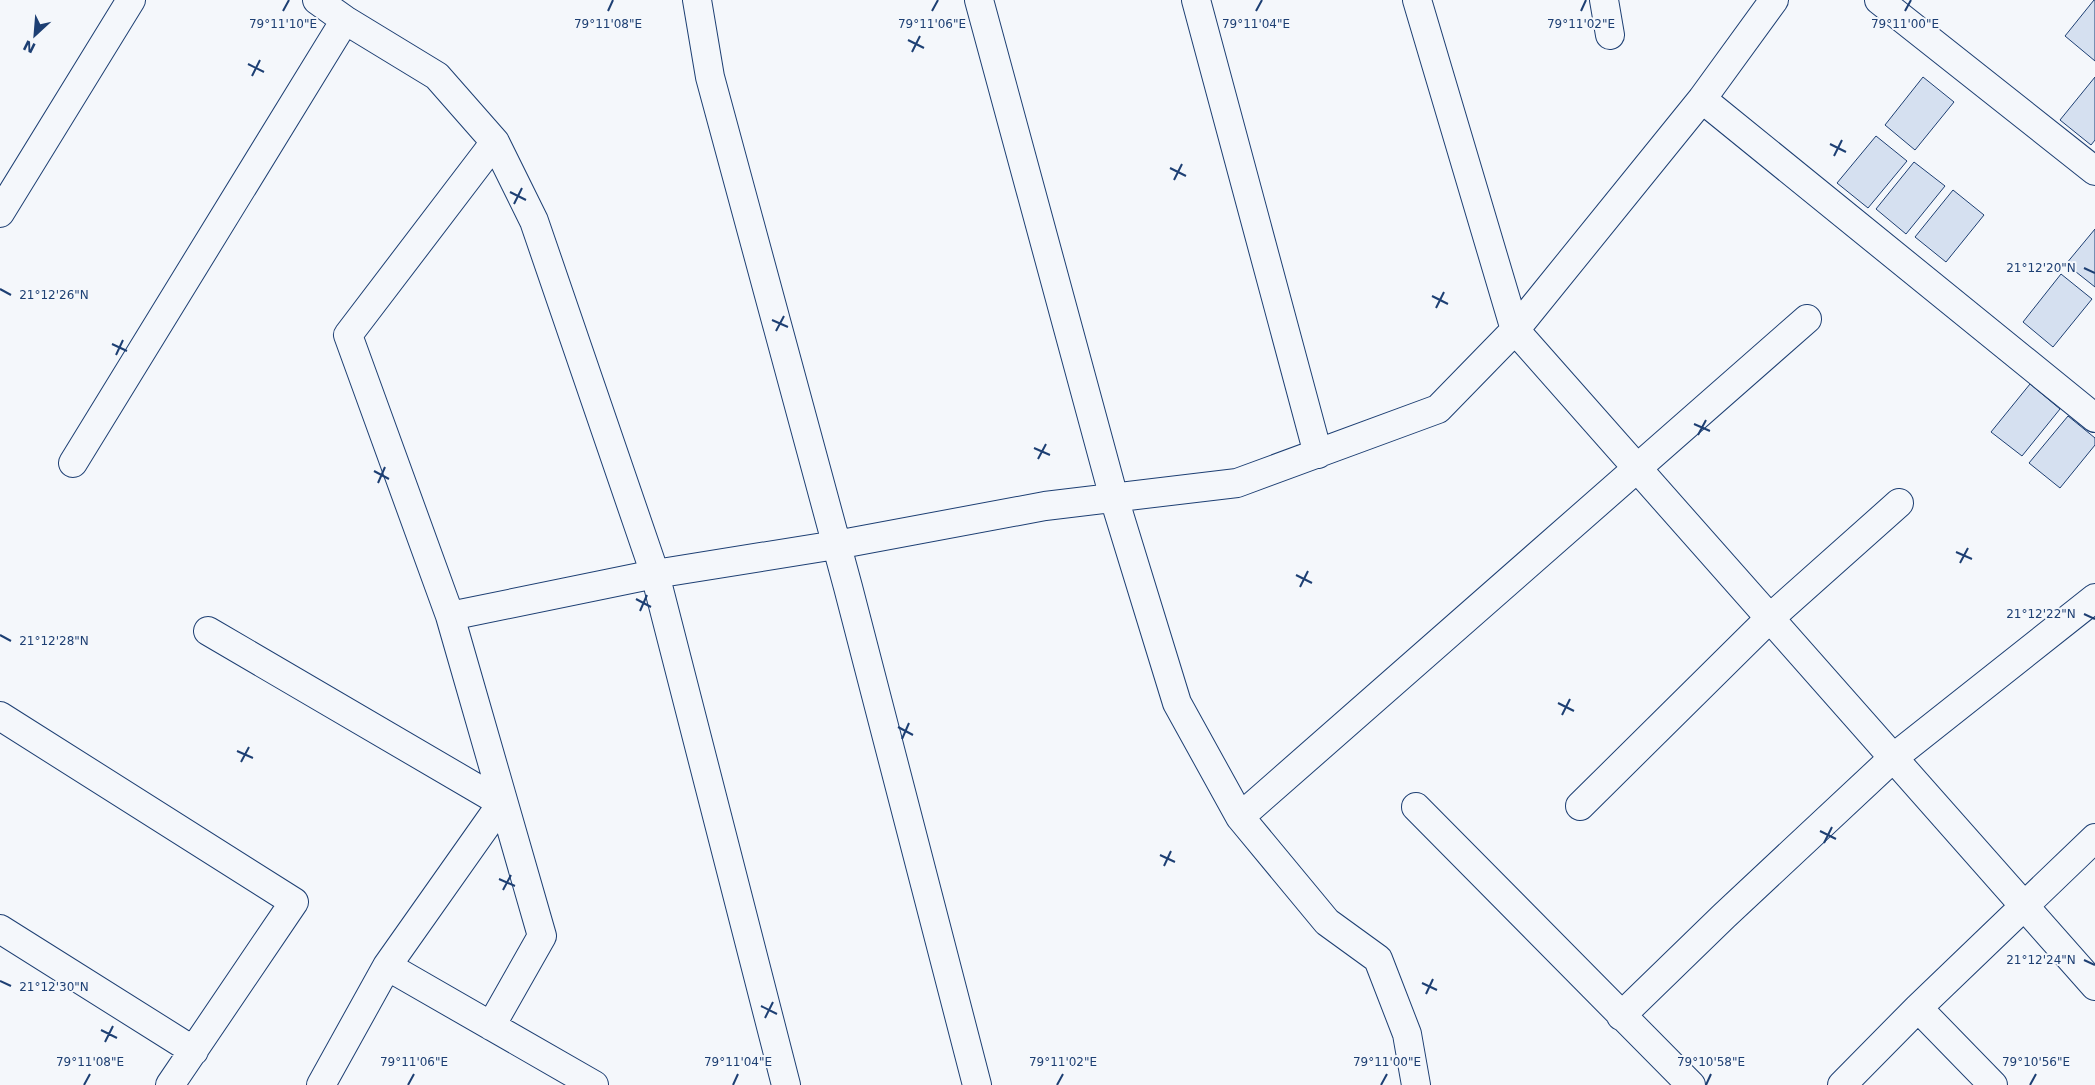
<svg xmlns="http://www.w3.org/2000/svg" width="2095" height="1085" font-family="'DejaVu Sans',sans-serif">
<style>
.building{fill:#d5e0f0;stroke:#1d3f73}
.lines{fill:none;stroke-linecap:round;stroke-linejoin:round}
.minor-casing{stroke:#1d3f73;stroke-width:30}
.minor{stroke:#f4f7fb;stroke-width:28}
.ticks{fill:none;stroke:#1d3f73;stroke-width:2}
.ticks-label{font-size:12px;text-anchor:middle;fill:#1d3f73;stroke:#f4f7fb;stroke-width:4;stroke-linejoin:round;paint-order:stroke}
</style>
<rect width="100%" height="100%" fill="#f4f7fb"/>
<!-- building -->
<path class="building" d="M2094,0H2095V61L2065,36Z
M1923,77L1954,102L1915,150L1885,125Z
M2095,77V140L2091,145L2060,120Z
M1876,136L1907,161L1868,208L1837,183Z
M1914,162L1945,186L1906,234L1876,209Z
M1953,190L1984,215L1946,262L1915,237Z
M2095,229V287L2066,264Z
M2061,274L2092,299L2053,347L2023,322Z
M2030,384L2060,409L2022,456L1991,432Z
M2068,416L2095,438V445L2060,488L2029,463Z"/>
<g class="lines">
<defs>
<path id="minor" d="M317,0L345,20L437,76L495,142L534,221L655,574L786,1085
M697,0L710,77L848,587L977,1085
M979,0L1114,498L1177,703L1240,817L1327,922L1378,959L1407,1034L1416,1085
M1196,0L1318,454
M1417,0L1515,330L2095,986
M1604,0L1610,35
M1879,0L2095,171
M1702,99L2095,418
M0,213L131,0
M73,463L345,20
M450,616L655,574L836,545L1045,506L1237,483L1438,409L1515,330L1702,99L1774,0
M208,631L502,803L387,966L321,1085
M0,716L294,902L170,1085
M1580,806L1770,618L1899,503
M1416,807L1691,1085
M1240,817L1807,319
M0,929L194,1051
M387,966L594,1085
M1918,1008L1993,1085
M1621,1016L1724,916L1893,758L2095,598
M491,1026L542,936L450,616L348,335L495,142
M1842,1085L1918,1008L2095,838"/>
</defs>
<!-- minor casing -->
<use href="#minor" class="minor-casing"/>
<!-- minor -->
<use href="#minor" class="minor"/>
</g>
<!-- ticks -->
<path class="ticks" d="M283,11L289,0M608,11L613,0M932,11L938,0M1256,11L1262,0M1581,11L1586,0M1905,11L1911,0M908,40L924,48M912,52L920,36M248,64L264,72M252,76L260,60M1830,144L1846,152M1834,156L1842,140M1170,168L1186,176M1174,180L1182,164M510,192L526,200M514,204L522,188M2084,268L2095,273M0,289L11,295M1432,296L1448,304M1436,308L1444,292M772,320L788,327M776,331L784,316M112,344L127,351M116,355L123,340M1694,424L1710,431M1698,435L1706,420M1034,448L1050,455M1038,459L1046,444M374,471L389,479M378,483L385,467M1956,552L1972,559M1960,563L1968,548M1296,575L1312,583M1300,587L1308,571M636,599L651,607M640,611L647,595M2084,614L2095,619M0,635L11,641M1558,703L1574,711M1562,715L1570,699M898,727L913,735M902,739L909,723M237,751L253,758M241,762L249,747M1820,831L1836,839M1824,843L1832,827M1160,855L1175,862M1164,866L1171,851M499,879L515,886M503,890L511,875M2084,960L2095,965M0,981L11,986M1422,983L1437,990M1426,994L1433,979M761,1006L777,1014M765,1018L773,1002M101,1030L117,1038M105,1042L113,1026M84,1085L90,1074M408,1085L414,1074M733,1085L738,1074M1057,1085L1063,1074M1381,1085L1387,1074M1706,1085L1711,1074M2030,1085L2036,1074"/>
<g class="ticks-label">
<text x="1905" y="28">79°11'00"E</text>
<text x="283" y="28">79°11'10"E</text>
<text x="608" y="28">79°11'08"E</text>
<text x="932" y="28">79°11'06"E</text>
<text x="1256" y="28">79°11'04"E</text>
<text x="1581" y="28">79°11'02"E</text>
<text x="2041" y="272">21°12'20"N</text>
<text x="54" y="299">21°12'26"N</text>
<text x="2041" y="618">21°12'22"N</text>
<text x="54" y="645">21°12'28"N</text>
<text x="2041" y="964">21°12'24"N</text>
<text x="54" y="991">21°12'30"N</text>
<text x="90" y="1066">79°11'08"E</text>
<text x="414" y="1066">79°11'06"E</text>
<text x="738" y="1066">79°11'04"E</text>
<text x="1063" y="1066">79°11'02"E</text>
<text x="1387" y="1066">79°11'00"E</text>
<text x="1711" y="1066">79°10'58"E</text>
<text x="2036" y="1066">79°10'56"E</text>
</g>
<!-- north arrow -->
<g transform="translate(35 35) rotate(206)" stroke="#f4f7fb" stroke-width="4" paint-order="stroke">
<path d="M0-4L9 19L0 12L-9 19Z" fill="#1d3f73"/>
<text y="-8" font-size="14" font-weight="bold" text-anchor="middle" fill="#1d3f73">N</text>
</g>
</svg>
